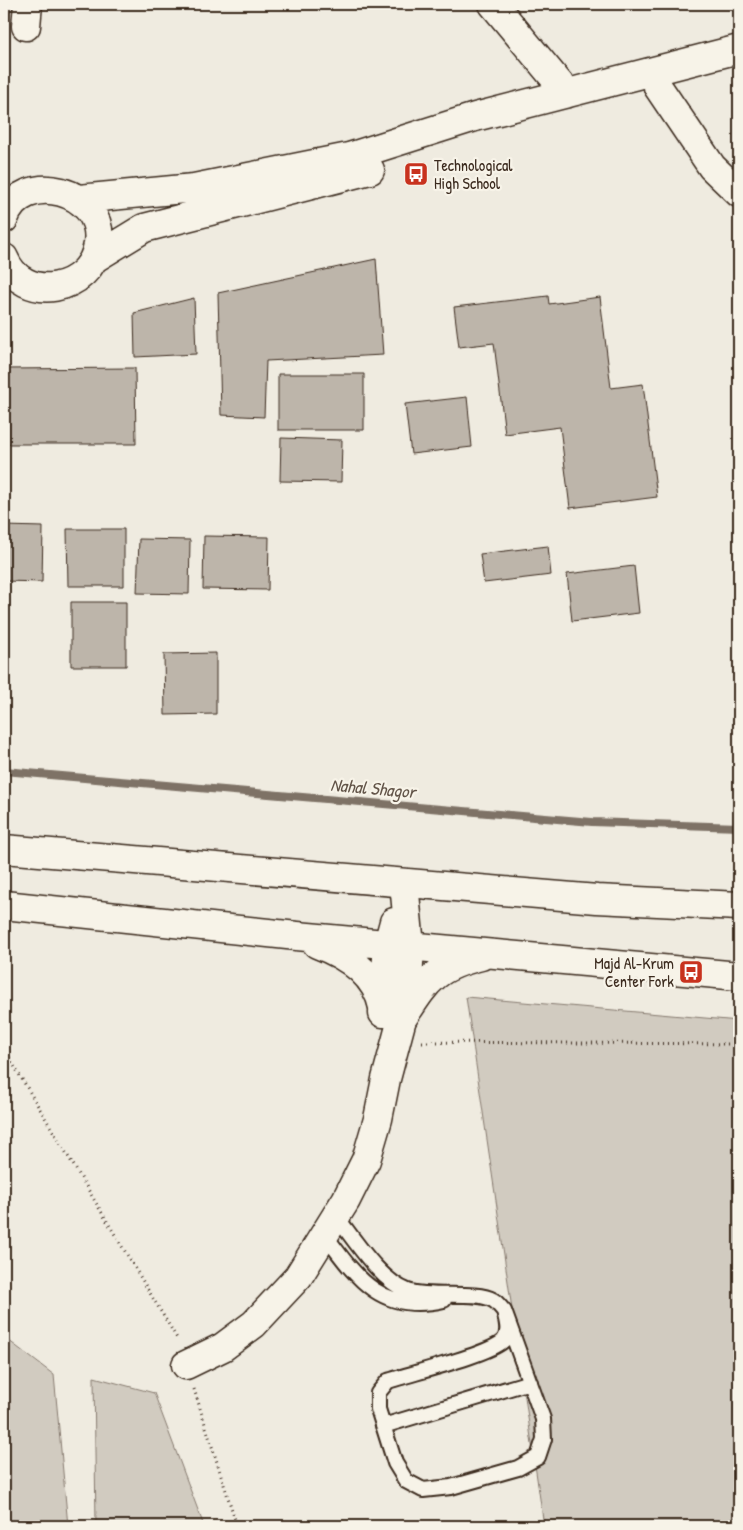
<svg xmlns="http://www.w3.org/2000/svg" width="743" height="1530" font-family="'Patrick Hand',sans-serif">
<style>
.green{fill:#d1cbc0;stroke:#867a6f}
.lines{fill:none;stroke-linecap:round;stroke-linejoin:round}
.stream{stroke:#7e7266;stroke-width:8}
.building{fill:#bdb5aa;stroke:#3b2a1e}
.lane-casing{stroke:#3b2a1e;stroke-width:18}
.street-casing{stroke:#3b2a1e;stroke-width:31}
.secondary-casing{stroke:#3b2a1e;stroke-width:31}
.highway-casing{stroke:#3b2a1e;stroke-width:31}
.path{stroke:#3b2a1e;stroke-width:3;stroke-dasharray:1 4;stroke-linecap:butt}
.lane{stroke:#f7f3e8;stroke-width:14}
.street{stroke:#f7f3e8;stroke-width:28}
.secondary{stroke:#f7f3e8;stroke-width:28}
.highway{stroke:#f7f3e8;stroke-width:28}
.labels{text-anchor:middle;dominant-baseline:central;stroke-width:4.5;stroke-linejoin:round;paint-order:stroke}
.poi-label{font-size:16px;fill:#3b2a1e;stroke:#f7f3e8;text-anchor:start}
.water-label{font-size:18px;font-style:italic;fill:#625448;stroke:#f7f3e8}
</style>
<rect width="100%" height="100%" fill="#efebe0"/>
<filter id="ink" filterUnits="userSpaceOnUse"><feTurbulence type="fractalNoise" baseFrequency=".02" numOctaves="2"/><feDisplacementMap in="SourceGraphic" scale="10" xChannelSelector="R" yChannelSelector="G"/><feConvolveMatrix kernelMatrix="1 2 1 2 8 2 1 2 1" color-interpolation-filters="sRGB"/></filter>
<g filter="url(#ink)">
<!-- green -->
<path class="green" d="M466,997L739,1021V1525L544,1526Z
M4,1337L54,1375L68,1526H4Z
M94,1377L154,1393L204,1526H96Z"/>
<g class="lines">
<!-- stream -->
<path class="stream" d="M4,771L592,822L739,827"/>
</g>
<!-- building -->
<path class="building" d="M376,259L383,355L266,361L264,417L221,415L218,293Z
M548,296L549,304L600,297L611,388L643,384L657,497L570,508L560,427L505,434L494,343L459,347L454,307Z
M194,298L196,354L135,357L134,313Z
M135,368L136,444H6L5,369Z
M278,374H364V430H278Z
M467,397L472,447L411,454L405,404Z
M281,438L342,440L341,482L280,481Z
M4,526L43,527L42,582L4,581Z
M67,529H124V586H68Z
M204,536L269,537L268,590L203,589Z
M139,539L190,540L189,594L137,593Z
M548,546L551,575L484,583L480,554Z
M634,566L639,613L572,621L567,574Z
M71,602H126V666H71Z
M216,653V714L165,715L164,654Z"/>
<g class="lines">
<defs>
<path id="lane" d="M336,1216C354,1239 380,1281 408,1291C431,1299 476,1290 493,1300C497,1302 501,1308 504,1311L543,1419L544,1439L538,1457L518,1468L451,1487L423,1490L406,1481L395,1463L378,1409V1393L388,1381C412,1373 488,1355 503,1341C511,1333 506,1320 504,1311
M325,1235C358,1280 382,1314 444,1300
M383,1426L530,1382"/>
<path id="street" d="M493,4L567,93
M26,26L28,4
M658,87L712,167L739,193
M383,1013L388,944L394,922
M186,1365L223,1347L254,1324L298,1277L346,1200L366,1160L378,1119L386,1079L402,1019L408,981L410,946L404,883"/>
<path id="secondary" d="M79,199L194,188L349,157L475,117L739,49
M4,219C22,167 106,190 98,244C91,292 23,305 4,258
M95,258L144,228L370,170"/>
<path id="highway" d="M4,849L597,899L739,906
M4,905L297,936L739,976
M317,944C346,955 376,974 383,1007
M402,1019C427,981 434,967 481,956"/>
</defs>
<!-- lane casing -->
<use href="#lane" class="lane-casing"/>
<!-- street casing -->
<use href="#street" class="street-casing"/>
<!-- secondary casing -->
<use href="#secondary" class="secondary-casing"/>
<!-- highway casing -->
<use href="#highway" class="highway-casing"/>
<!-- path -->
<path class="path" d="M422,1042L739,1044
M4,1049L178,1340
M194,1389L237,1526"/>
<!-- lane -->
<use href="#lane" class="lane"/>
<!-- street -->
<use href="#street" class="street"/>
<!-- secondary -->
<use href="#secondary" class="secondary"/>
<!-- highway -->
<use href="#highway" class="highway"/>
</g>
</g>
<!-- icons -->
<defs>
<symbol id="bus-square" viewBox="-11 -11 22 22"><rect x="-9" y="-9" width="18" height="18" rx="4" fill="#c8321e" stroke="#f7f3e8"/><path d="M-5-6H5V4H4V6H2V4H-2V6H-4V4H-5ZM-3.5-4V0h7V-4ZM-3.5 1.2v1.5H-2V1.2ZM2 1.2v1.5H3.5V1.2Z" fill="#fff"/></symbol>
</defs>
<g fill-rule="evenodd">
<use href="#bus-square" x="402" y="160" width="28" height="28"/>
<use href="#bus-square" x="677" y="958" width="28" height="28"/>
</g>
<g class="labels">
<!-- poi labels -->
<g class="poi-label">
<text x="434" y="165">Technological<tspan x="434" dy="18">High School</tspan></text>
<text x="674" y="963" text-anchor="end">Majd Al-Krum<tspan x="674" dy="18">Center Fork</tspan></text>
</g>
<!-- water labels -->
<g class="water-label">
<text transform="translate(373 788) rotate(5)">Nahal Shagor</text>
</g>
</g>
<!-- margin -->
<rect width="743" height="1530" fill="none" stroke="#f7f3e8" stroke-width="20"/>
<rect x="10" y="10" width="723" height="1510" fill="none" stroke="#3b2a1e" stroke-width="2" filter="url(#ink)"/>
</svg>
